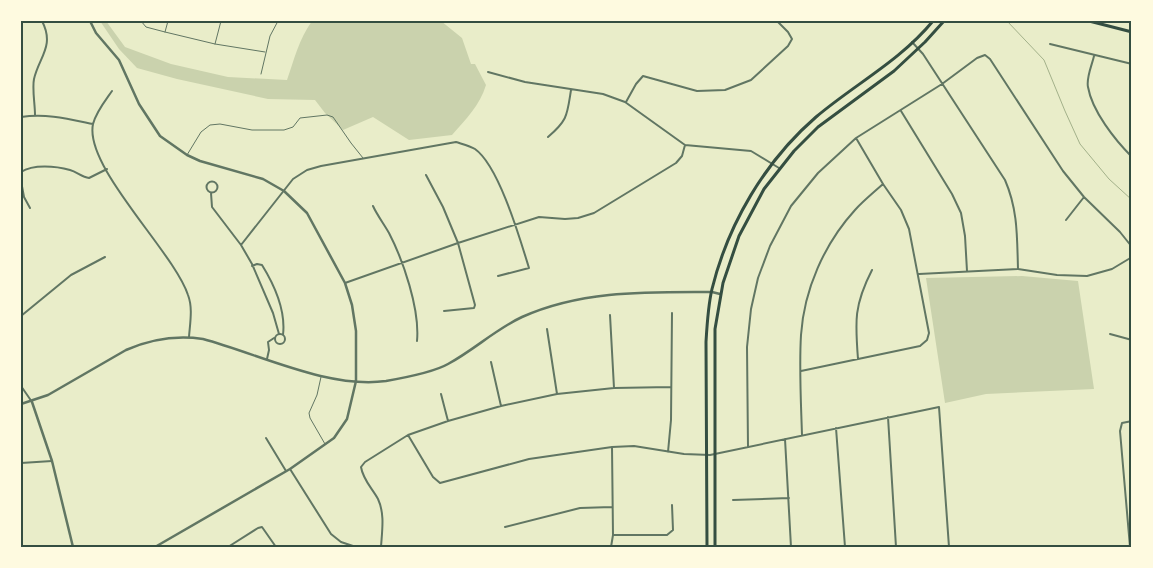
<svg xmlns="http://www.w3.org/2000/svg" width="1153" height="568" font-family="Raleway,sans-serif">
<style>
.green{fill:#cad2ad}
.lines{fill:none;stroke-linecap:round;stroke-linejoin:round}
.stream{stroke:#a3b18a;stroke-width:1}
.service{stroke:#617663;stroke-width:1}
.minor{stroke:#617663;stroke-width:2}
.tertiary{stroke:#617663;stroke-width:2.5}
.primary{stroke:#344e41;stroke-width:3}
.neatline{fill:none;stroke:#344e41;stroke-width:2}
</style>
<rect width="100%" height="100%" fill="#e9edc9"/>
<!-- green -->
<path class="green" d="M100,21H106L125,47L171,64L228,77L287,80C294,60 299,39 312,21H441L462,38L471,64H475L486,85C480,105 466,119 452,135L409,140L373,117L343,130L325,113L315,100L268,99L177,79L137,68L119,49Z
M1022,276L1078,281L1094,389L986,394L945,403L926,278Z"/>
<g class="lines">
<!-- stream -->
<path class="stream" d="M1007,21L1044,60L1065,111L1080,144L1109,179L1132,200"/>
<!-- service -->
<path class="service" d="M141,21L146,27L165,32L215,44L265,52
M165,32L168,21
M215,44L221,21
M261,74L270,36L278,21
M187,155L201,132L210,125L220,124L252,130H284L293,127L300,118L327,115L333,117L351,143L363,158
M321,377L317,395L309,413L310,418L325,444"/>
<!-- minor -->
<path class="minor" d="M912,42L923,54L1005,180C1018,210 1017,237 1018,269
M1050,44L1132,64
M1094,56C1092,65 1086,78 1088,87C1092,111 1115,140 1132,157
M488,72L525,82L603,94L625,102L685,145L751,151L779,168
M112,91C105,101 96,112 93,124C84,167 174,252 188,295C193,308 190,323 189,337
M626,102L636,84L643,76L697,91L725,90L751,80L788,46L792,39L788,32L777,21
M901,111L952,194L961,213L965,236L967,271
M35,115C35,104 32,89 34,79C39,57 55,46 42,21
M21,117C46,113 69,119 93,124
M548,137C568,120 567,115 571,90
M21,172C33,164 56,166 70,170C77,172 82,177 89,178L107,169
M426,175L443,207L458,243L475,305L474,308L444,311
M21,181L24,197L30,208
M206.5 187a5.5 5.5 0 1 1 11 0a5.5 5.5 0 1 1-11 0Z
M211,193L212,207L241,245L252,264L273,313L279,334
M373,206C377,215 384,224 389,233C403,260 420,309 417,341
M1066,220L1084,197
M241,245L293,179L307,170L321,166L456,142C462,144 470,146 475,149C499,166 520,239 529,268L498,276
M252,266L257,264L262,265C275,286 286,310 283,335
M919,274L1018,269L1057,275L1087,276L1112,269L1132,257
M345,283L458,243L539,217L565,219L578,218L594,213L676,163L682,156L685,145
M610,315L614,388
M21,316L71,275L105,257
M547,329L557,394
M275 339a5 5 0 1 1 10 0a5 5 0 1 1-10 0Z
M1110,334L1132,340
M267,359L269,350L268,342L274,338
M858,359C855,321 854,305 872,270
M491,362L501,406
M801,371L920,346L927,340L929,333L909,229L901,210L883,184L856,138
M21,386L32,402
M441,394L448,421
M888,417L896,547
M836,428L845,547
M408,435L433,477L440,483L529,459L612,447L634,446L684,454L710,455L939,407L949,547
M802,435C801,402 799,368 801,335C804,290 824,244 855,210C863,201 873,193 883,184
M266,438L286,471
M785,439L791,547
M748,447L747,347L751,309L758,278L770,246L791,206L818,173L856,138L942,84L977,58L985,55L990,59L1063,171L1084,197L1120,232L1132,247
M668,452L671,420L672,313
M21,463L52,461
M290,469L331,534L341,542L356,547
M733,500L789,498
M505,527L580,508L612,507
M613,535H667L673,530L672,505
M228,547L258,528L262,527L276,547
M381,547C382,531 385,514 378,499C372,488 363,480 361,467L365,462L408,435L448,421L501,406L557,394L614,388L671,387
M441,547H453
M611,547L613,535L612,447
M1130,547L1120,431L1122,423L1132,421"/>
<!-- tertiary -->
<path class="tertiary" d="M90,21L96,33L119,60L139,104L160,136L187,155L200,161L263,179L284,191L307,213L345,283L352,305L356,331V381L347,419L334,438L290,469L155,547
M32,402L52,461L73,547
M21,404L48,395L126,350C151,339 176,335 203,339C259,354 328,389 386,381C403,378 434,372 448,364C474,350 496,329 522,317C582,290 647,292 712,292L720,294"/>
<!-- primary -->
<path class="primary" d="M1089,21L1132,32
M707,547L706,342C707,325 708,306 712,289C728,224 765,161 816,117C855,84 900,61 933,21
M715,547V329L723,283L739,236L764,189L794,151L818,127L894,71L925,42L944,21"/>
</g>
<!-- border -->
<rect width="1153" height="568" fill="none" stroke="#fefae0" stroke-width="45"/>
<rect x="22" y="22" width="1108" height="524" class="neatline"/>
</svg>
